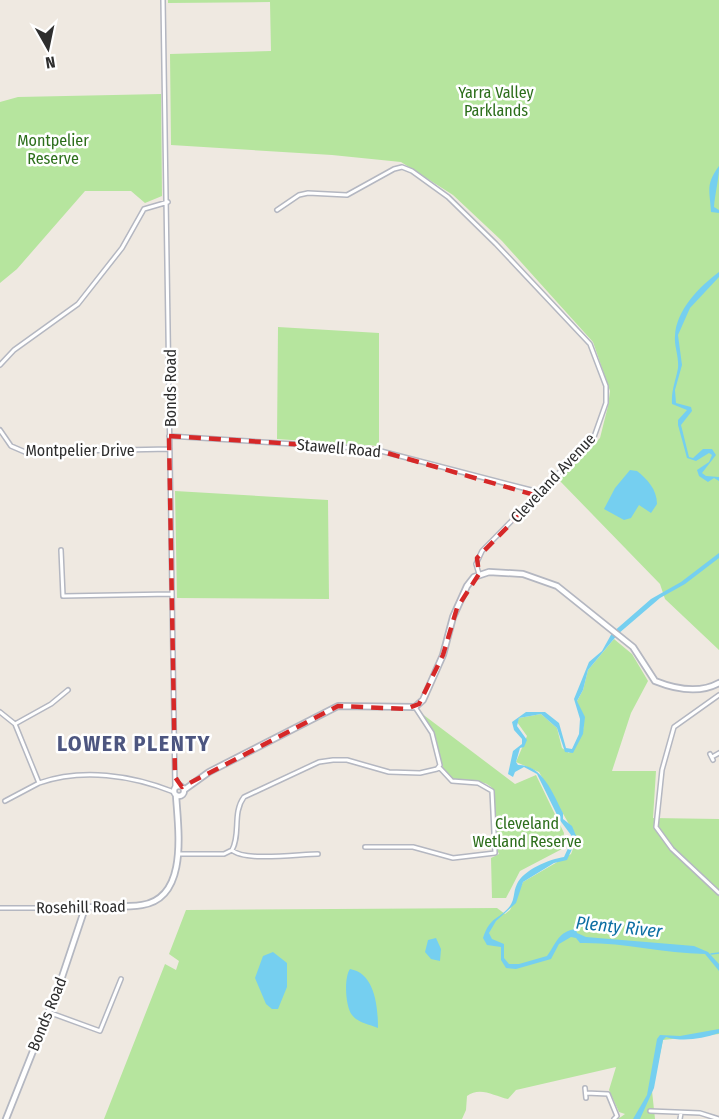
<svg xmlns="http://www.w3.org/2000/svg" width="719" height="1119" font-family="'Fira Sans Condensed',sans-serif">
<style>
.green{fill:#b6e59e}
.water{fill:#75cff0}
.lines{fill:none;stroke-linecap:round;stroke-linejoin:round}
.stream{stroke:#75cff0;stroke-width:1.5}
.street-casing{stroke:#b4b7c1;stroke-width:6}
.secondary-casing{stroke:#b4b7c1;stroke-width:8}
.street{stroke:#fff;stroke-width:3}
.secondary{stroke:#fff;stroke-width:4.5}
.marked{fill:none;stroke:#d62828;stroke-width:4.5;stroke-dasharray:12 8;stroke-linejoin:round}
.labels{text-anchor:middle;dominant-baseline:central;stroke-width:5;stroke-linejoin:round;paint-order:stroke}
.park-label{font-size:16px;fill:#2c6e1b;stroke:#fff}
.street-label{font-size:16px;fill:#2e2e2e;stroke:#fff}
.water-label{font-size:18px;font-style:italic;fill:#0d6fa3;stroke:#fff}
.district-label{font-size:22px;font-weight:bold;letter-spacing:1.5px;fill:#4d5680;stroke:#fff}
</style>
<rect width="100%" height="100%" fill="#efe9e1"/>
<!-- green -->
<path class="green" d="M168,0H719V650L665,599L660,584L559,480L600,438L608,406L610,391L593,342L502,241L453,195L401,162L332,155L171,145L170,54L271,51L270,2L168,3Z
M161,94L162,196L145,203L131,191H85L17,269L0,283V102L18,97Z
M278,327L379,333V446L277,439Z
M175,491L328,500L329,599L177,598Z
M614,639L632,654L648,681L631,713L612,771H656L653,818L719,819V1034L663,1040L652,1091L655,1119H618L625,1114L619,1112L609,1090L616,1067L516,1090L508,1099C494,1096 480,1086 467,1096L466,1110L462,1119H104L165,964L176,970L179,961L169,954L186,910L497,908L505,914L510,910L523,882L571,854L577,838L539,772L516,762L527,736L517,722L519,718L541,714L557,728L562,748L569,753C586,732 588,725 576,703L583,690L588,670Z
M421,713L515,784L536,775L564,833L562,849L520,871L506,898H492L491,858L499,854L496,847L493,789C482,776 467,786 454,779C436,770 441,748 434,733C431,726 425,719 421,713Z"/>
<!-- water -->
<path class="water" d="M719,166C719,180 715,193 714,207L719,210V213L711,212C710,191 705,185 719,166Z
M719,272V277L690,308L678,335L682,365L675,390L676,403L691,407L692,411L681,425L689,457L693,458L703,449H712L716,455L702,473L706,476L719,477V481L714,478L708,482L699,476L697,470L709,462L712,455L709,453L696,461L687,458L678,425V420L687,410L672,404C671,390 676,380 678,368C679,356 674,346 675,336C676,310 700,286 719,272Z
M630,470L637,471C647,479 657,489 657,504L651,513L639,505L631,518L624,520L604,509L615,488Z
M719,553V558L685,584L660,598L618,634L588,670L583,690L577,701L585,717L583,734L573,753L565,752L557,728L541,714L519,718L517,726L527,740L524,747L520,748L516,762L518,765C543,765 553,794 563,813V819L572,826L577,838L567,860L554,863L523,882L516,903L496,921L489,933L492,939L504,944V958L509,964H519L547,956C556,944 558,931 576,929L577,933L586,937L694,946L708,952L719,964V971L705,954C662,953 622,942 580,943L576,938L571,937L559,944L551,959L516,969L506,968L501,960V947L487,945L483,938C490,916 499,920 510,906C515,899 513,892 517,884C523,870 550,859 564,857L570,844L571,835L559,819L537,774L524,767L515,772L513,777L508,774L513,751L522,744V739L514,730L512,722L526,712H545L559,723L566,748L572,749L579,734L580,719L574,699L589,662L602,651L612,633L651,599L681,582Z
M436,938L441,949L440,961L431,959L425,952L428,940Z
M273,952L287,963V987L278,1009H272L266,1004L255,978L263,956Z
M350,969C375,973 378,1007 378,1028C369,1024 358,1023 352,1015C345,1006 344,977 350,969Z
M719,1029V1033C701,1039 683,1042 666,1037L663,1040L654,1088L640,1119H633L647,1095L657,1039L660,1035L680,1036Z"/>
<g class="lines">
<!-- stream -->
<path class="stream" d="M711,954L719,953"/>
<defs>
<path id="street" d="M163,0L175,788
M277,210L299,195L308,193L347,195L394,169L402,167L412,171L448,197L496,244L590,344L606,386V403L594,437L482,551L476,564L479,574
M0,365L14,350L78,304L122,248L144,209L168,202
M0,430L11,446L25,452L170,449
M169,436L373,449L531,490L538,496
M61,550L63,596L171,594
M719,695L674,727L662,770L656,827L672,849L719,893
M0,712L15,724L39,783C82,768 131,775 174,792
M15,724L51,704L68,690
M710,754L713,760
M712,757L719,753
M176,779L179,786
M5,801L39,783
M365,847H413L453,858L495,853L492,791L478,783L452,781L439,767
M232,850C244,862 300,854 318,854
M178,854H224L232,850C241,834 232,813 244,797L319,762L333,760H347L389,772L420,773L437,769L440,765L432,733L415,707
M0,908H85
M48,1012L100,1031L121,979
M585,1088L586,1098
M586,1093L608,1094L617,1116L614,1119
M650,1111L700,1113L719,1119
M680,1119L681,1113"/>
<path id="secondary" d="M174 791a5 5 0 1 1 10 0a5 5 0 1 1-10 0Z
M184,790L209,772L338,706L415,707L423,700L443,655L453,617L467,586L474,577L489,572L523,574L557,586L633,647L655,681C675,689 699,694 719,683
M6,1119L60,983L85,908C104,905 123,908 142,905C189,898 178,829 176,795"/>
</defs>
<!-- street casing -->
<use href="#street" class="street-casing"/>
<!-- secondary casing -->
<use href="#secondary" class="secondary-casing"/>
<!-- street -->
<use href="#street" class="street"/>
<!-- secondary -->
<use href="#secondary" class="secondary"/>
</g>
<!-- marked area -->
<path class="marked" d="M169,436L373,449L538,496L477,558L479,574L457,608L443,655L419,704L406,709L338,706L182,787L175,777Z"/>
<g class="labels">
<!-- park labels -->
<g class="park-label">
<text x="496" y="92">Yarra Valley<tspan x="496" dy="18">Parklands</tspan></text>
<text x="53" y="140">Montpelier<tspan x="53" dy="18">Reserve</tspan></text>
<text x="527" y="823">Cleveland<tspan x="527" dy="18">Wetland Reserve</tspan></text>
</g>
<!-- street labels -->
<g class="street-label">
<text transform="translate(170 388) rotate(-90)">Bonds Road</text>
<text transform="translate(339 448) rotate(5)">Stawell Road</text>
<text x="80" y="450">Montpelier Drive</text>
<text transform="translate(553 478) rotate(-47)">Cleveland Avenue</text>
<text transform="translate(81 907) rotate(-1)">Rosehill Road</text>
<text transform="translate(47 1014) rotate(-68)">Bonds Road</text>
</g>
<!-- water labels -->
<g class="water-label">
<text transform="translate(619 927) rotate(6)">Plenty River</text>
</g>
<!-- district labels -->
<g class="district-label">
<text x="134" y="743">LOWER PLENTY</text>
</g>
</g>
<!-- north arrow -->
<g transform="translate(48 48) rotate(171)" stroke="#ffffff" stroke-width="4.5" paint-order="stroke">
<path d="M0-4.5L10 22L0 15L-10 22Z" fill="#2e2e2e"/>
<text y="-9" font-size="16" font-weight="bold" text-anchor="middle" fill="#2e2e2e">N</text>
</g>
</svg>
